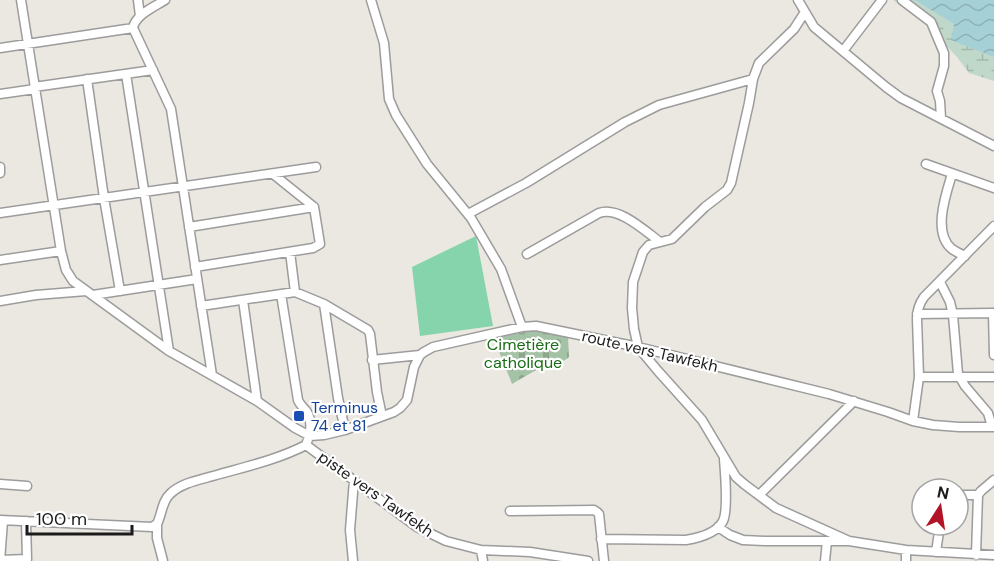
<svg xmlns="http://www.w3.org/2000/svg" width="994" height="561" font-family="'DM Sans',sans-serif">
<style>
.wetland{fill:url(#wetland-marsh)}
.cemetery{fill:url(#cemetery-stones)}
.pitch{fill:#86d4ac}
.water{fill:url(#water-waves)}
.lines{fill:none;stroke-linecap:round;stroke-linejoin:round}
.minor-casing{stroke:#9c9c9c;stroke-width:11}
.minor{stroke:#fff;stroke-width:8}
.transit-dot{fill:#1a4fb4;stroke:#fff;stroke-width:2}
.labels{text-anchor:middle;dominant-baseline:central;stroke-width:4.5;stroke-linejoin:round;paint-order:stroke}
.park-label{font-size:16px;fill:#186c15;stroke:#fff}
.street-label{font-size:16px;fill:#1b1b1b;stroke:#fff}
.transit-label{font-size:16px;fill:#164399;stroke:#fff;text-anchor:start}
</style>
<defs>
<pattern id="wetland-marsh" width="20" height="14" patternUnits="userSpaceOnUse" patternTransform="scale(1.5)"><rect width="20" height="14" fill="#bfd8ca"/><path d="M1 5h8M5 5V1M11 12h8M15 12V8" fill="none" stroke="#a4b9ad"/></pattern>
<pattern id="cemetery-stones" width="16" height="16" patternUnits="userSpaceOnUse" patternTransform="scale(1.5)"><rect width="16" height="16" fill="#a4c2a5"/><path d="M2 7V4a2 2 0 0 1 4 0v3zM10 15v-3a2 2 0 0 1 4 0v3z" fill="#8da68d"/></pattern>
<pattern id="water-waves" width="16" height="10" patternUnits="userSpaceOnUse" patternTransform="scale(1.5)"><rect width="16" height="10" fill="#a5d0d5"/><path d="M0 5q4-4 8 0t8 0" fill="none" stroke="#8db2b6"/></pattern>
</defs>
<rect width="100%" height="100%" fill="#ebe7e1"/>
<!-- wetland -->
<path class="wetland" d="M893,0H994V81L969,73L957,57L923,21Z"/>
<!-- cemetery -->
<path class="cemetery" d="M541,330L568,336L569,357C562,364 551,363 542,367C532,372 522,378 512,384L494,338L530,331Z"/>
<!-- pitch -->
<path class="pitch" d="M476,236L493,326L420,336L412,267Z"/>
<!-- water -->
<path class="water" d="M915,0H994V57L951,40L954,24Z"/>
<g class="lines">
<defs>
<path id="minor" d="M21,0L61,251L66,270L73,281L169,351L257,401L295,428L310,436L324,435L345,430L394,412L400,408L407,400L414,367L420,355L424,352L433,347L522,327L536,326L638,347L829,394L888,412L913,421L933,425L959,427H994
M138,0L140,16
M165,0C154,7 135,15 133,28L171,109L212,375
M371,0L384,43L389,99L396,115L427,164L471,218L501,269L522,327
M798,0L814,27L886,87L901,98L994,146
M902,0L931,22L944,53V66L937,91L940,101L941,118
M0,48L133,28
M843,51L882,0
M126,74L169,351
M87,79L104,198L120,291
M753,79L749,103L731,183L727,190L705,207L672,239L649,245L643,252L633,282L632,308L634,329L638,347L658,371L702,420L736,477L744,484L776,508L849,541L906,550L994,555
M34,87L153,70
M0,94L35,89
M926,164L994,188
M0,167V173
M952,174C946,194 932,233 952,249C956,252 961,254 965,256
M0,213L316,167
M468,214L526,183L625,122L659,105L753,79L759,63L794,29L805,12
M189,227L314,207
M290,252L295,292
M527,254L599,213C619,206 645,231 660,242
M0,260L61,251
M195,267L313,248L320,244L314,207L273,174
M940,282L950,302L953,315L958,374L965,386L988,413L992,427
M93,295L197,279
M243,300L257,401
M0,301L36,295L86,291
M324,304L338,398L345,430
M201,306L295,292L324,304L368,330L370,334L377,392L382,416
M917,314L993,313L994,355
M372,360L420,355
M919,377H994
M913,421L919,377L917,319C917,310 919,304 924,297L994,226
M306,445L417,527L446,541L481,550L530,552L588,561
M0,484L27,486
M759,495L854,401
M958,495H978
M510,511L594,510L597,512L599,514L604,561
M0,520L152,527L157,524C162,514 162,501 170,494C181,483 199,480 213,476C244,467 277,460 306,445C310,435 313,422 307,412C304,408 300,405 298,400L281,294
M157,524V538L163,561
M718,527L730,535L743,540L765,541H847
M601,539L686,540C698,538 717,533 723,521C728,511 725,471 724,459
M481,550L483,561
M936,552L940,525
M976,555L978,495L981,491L994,480
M0,560L27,559L26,521
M0,561L3,521
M353,561L350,530L354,480
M825,561L827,541
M906,561V550"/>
</defs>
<!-- minor casing -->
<use href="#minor" class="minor-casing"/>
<!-- minor -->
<use href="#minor" class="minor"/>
</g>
<!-- markers -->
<rect class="transit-dot" x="293" y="410" width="12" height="12" rx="3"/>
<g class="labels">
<!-- park labels -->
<g class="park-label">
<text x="523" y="344">Cimetière<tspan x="523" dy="18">catholique</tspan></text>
</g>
<!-- street labels -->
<g class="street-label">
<text transform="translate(650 351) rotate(13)">route vers Tawfekh</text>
<text transform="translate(376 494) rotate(35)">piste vers Tawfekh</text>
</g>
<!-- transit labels -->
<g class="transit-label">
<text x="311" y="407">Terminus<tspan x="311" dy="18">74 et 81</tspan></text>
</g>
</g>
<!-- north arrow -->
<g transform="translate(940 507) rotate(12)"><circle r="28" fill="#ffffff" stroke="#a4a4a4" stroke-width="1.5"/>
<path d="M0-4.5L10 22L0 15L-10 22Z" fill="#b21326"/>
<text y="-9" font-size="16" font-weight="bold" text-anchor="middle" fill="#1b1b1b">N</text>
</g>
<!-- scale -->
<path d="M27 525v9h105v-9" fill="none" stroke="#1b1b1b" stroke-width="3"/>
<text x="36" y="525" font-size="18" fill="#1b1b1b" stroke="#ffffff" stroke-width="4.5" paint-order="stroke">100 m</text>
</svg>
